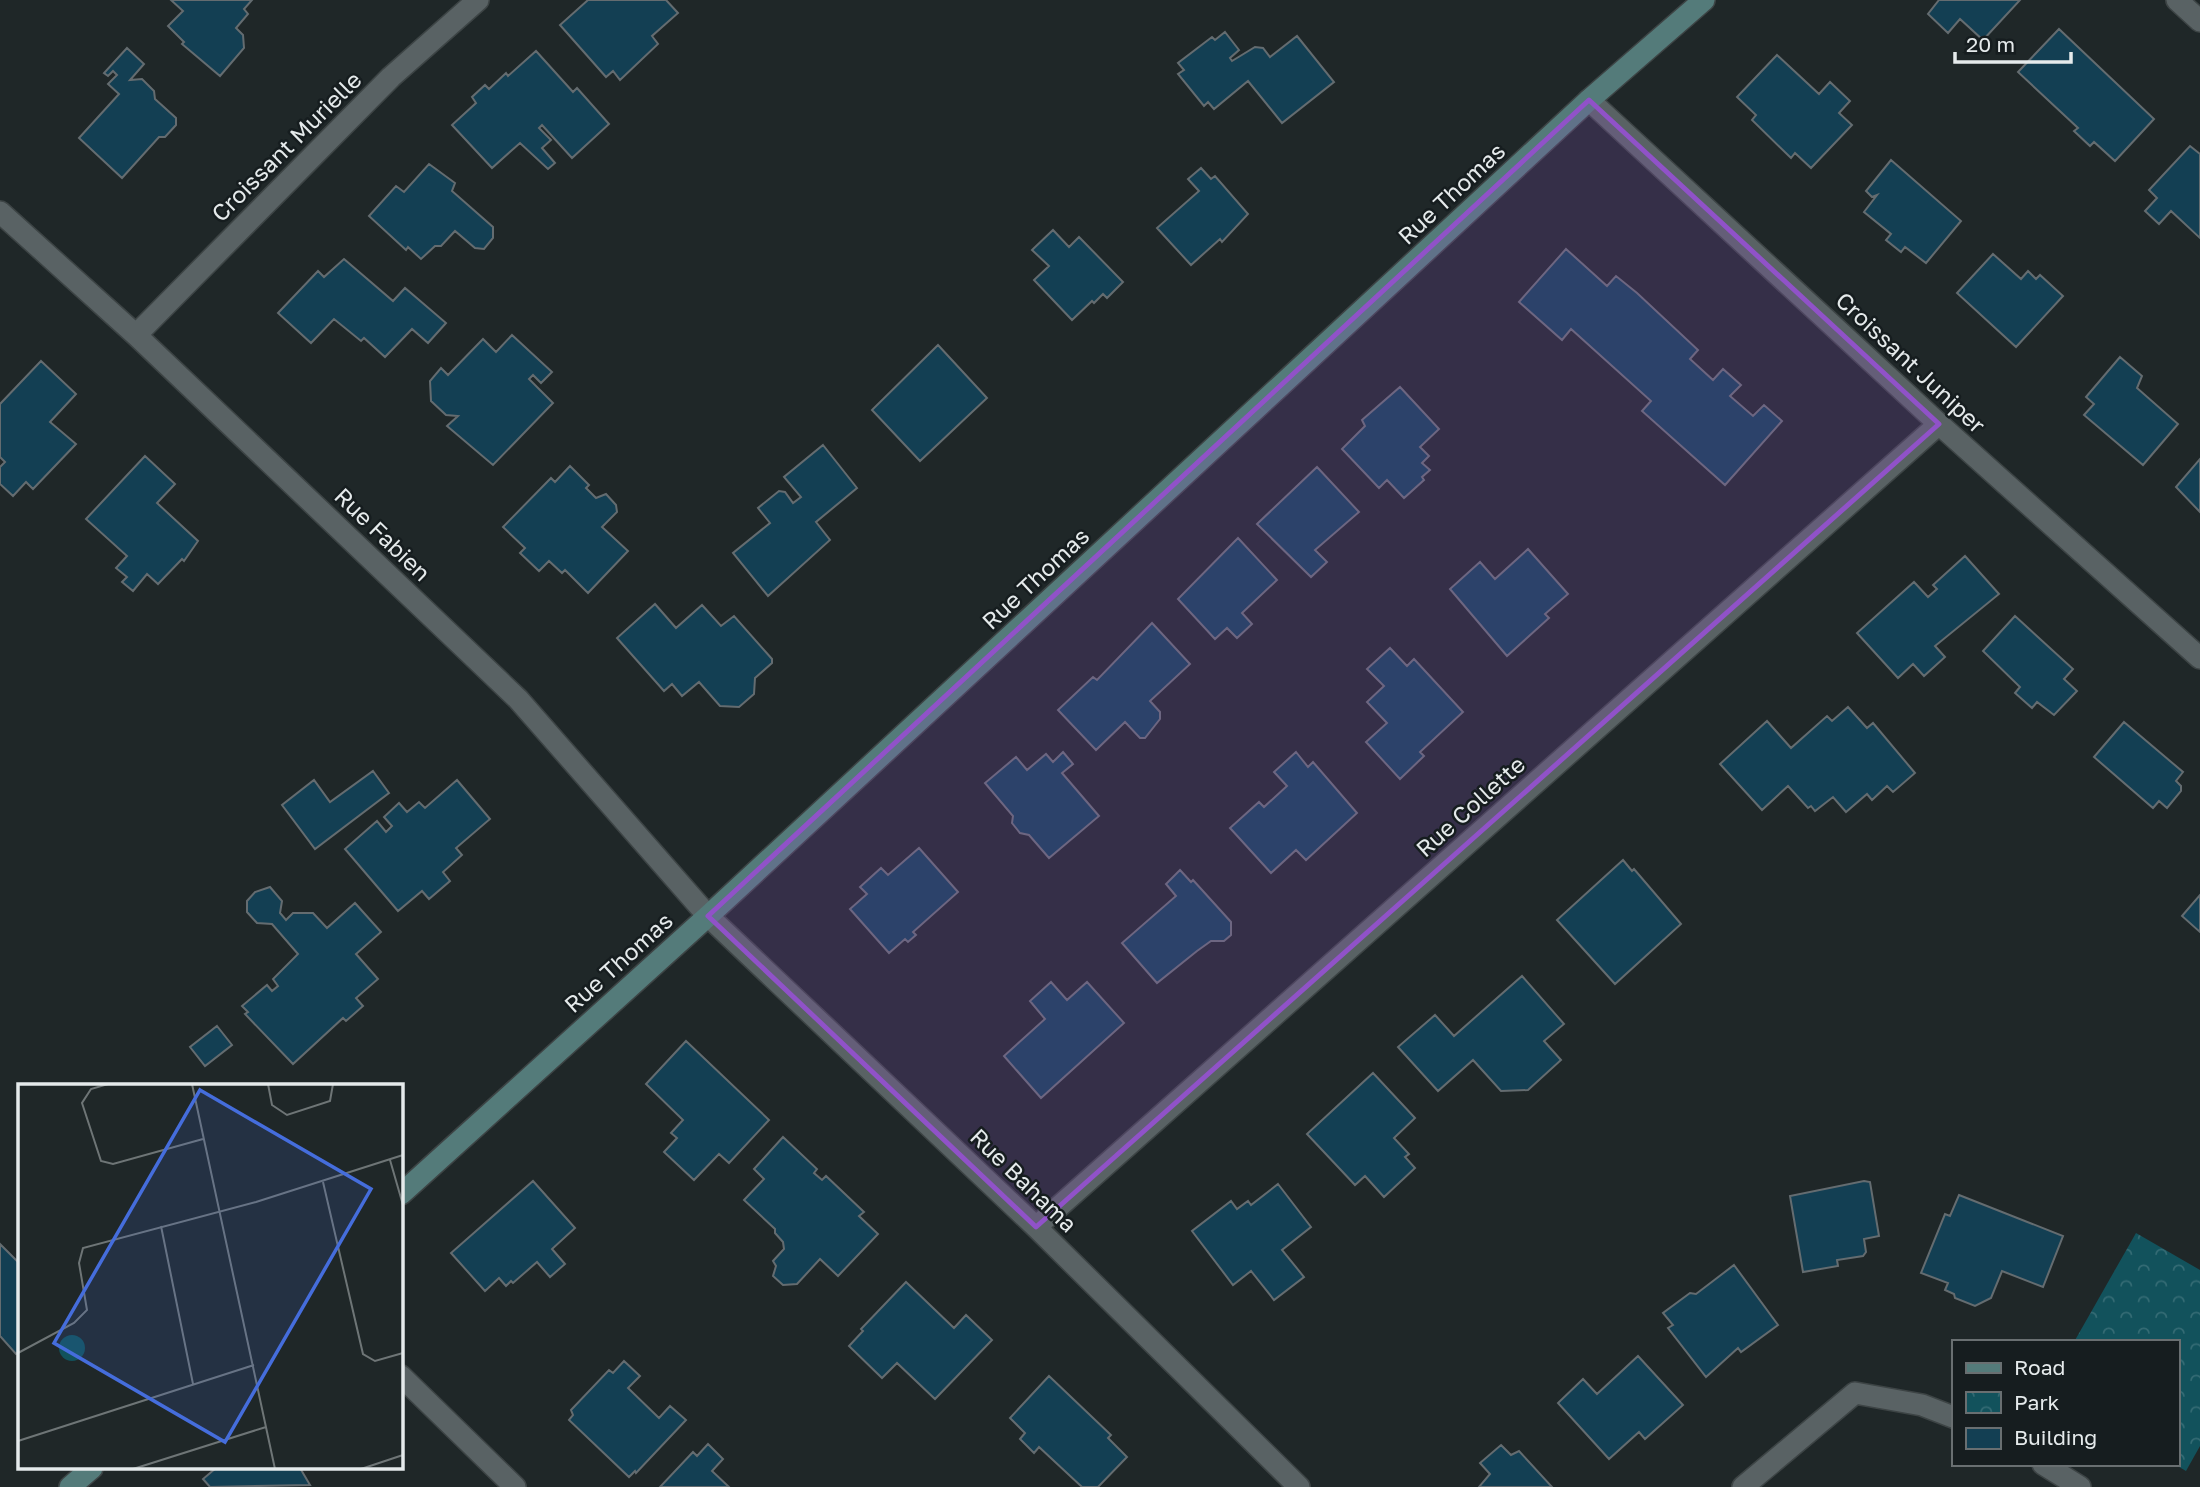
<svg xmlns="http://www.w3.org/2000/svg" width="2200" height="1487" font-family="'Golos Text',sans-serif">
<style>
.park{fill:url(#park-crowns)}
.building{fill:#133f53;stroke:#646c70;stroke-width:2}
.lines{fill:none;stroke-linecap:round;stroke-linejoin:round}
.street-casing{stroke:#3d4445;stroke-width:24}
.secondary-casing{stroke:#3d4445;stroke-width:24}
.street{stroke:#596264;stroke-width:21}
.secondary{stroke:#547b7a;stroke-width:21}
.marked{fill:#9052c8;fill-opacity:0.2;stroke:#9052c8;stroke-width:5;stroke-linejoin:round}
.labels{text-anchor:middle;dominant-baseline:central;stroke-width:5;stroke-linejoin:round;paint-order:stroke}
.street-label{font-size:23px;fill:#e5eaeb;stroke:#161d1f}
.inset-road{fill:none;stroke:#6e7576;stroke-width:2}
.view{fill:#456ddc;fill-opacity:0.15;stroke:#456ddc;stroke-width:3.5}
.inset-edge{fill:none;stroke:#e5eaeb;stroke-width:3.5}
</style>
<defs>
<pattern id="park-crowns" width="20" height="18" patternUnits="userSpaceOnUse" patternTransform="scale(1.75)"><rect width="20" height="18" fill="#12525c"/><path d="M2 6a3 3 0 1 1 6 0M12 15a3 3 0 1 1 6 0" fill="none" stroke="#346b74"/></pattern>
</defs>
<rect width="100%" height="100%" fill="#1f2728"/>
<!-- park -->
<path class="park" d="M2136,1233L2200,1270V1446L2186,1471L2174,1464H2177V1342H2074Z"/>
<!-- building -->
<path class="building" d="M171,0H252L244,9L248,14L236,28L243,35L244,48L220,76L182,44L184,42L168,26L183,11Z
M588,0H666L678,13L652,36L658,44L620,80L613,71L606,77L560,25Z
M1939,0H2020L1983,40L1960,19L1948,33L1928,14Z
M2059,29L2154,119L2115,161L2094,142L2090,146L2074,131L2078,128L2018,72Z
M1225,32L1239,50L1230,58L1232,61L1255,47L1263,48L1270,57L1297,36L1334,82L1282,123L1248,81L1214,109L1208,102L1204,106L1178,74L1184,70L1178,63L1212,37L1215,40Z
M127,48L144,64L130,80L142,79L154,91L155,99L176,118V125L165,137H159L122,178L79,138L119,94L108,84L117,75L113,71L108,76L104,73Z
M536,51L573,92L577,88L609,124L572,158L542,125L539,128L551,140L542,148L555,163L548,169L520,143L492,168L452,125L476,103L472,97L485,85L489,89L506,73L508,76Z
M1777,55L1819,94L1830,82L1850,101L1839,113L1852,125L1811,168L1795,153L1791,158L1752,120L1756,115L1737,97Z
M2190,146L2200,154V238L2171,211L2159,224L2145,211L2157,198L2149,190Z
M1891,160L1961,221L1926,263L1905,247L1901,252L1886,240L1891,234L1864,212L1877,195L1872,197L1866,191Z
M429,164L455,183L452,191L493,227V238L484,249L475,248L455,231L441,246H435L421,259L408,247L406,250L369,216L396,186L404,192Z
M1201,168L1211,179L1215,176L1248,214L1222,242L1220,239L1191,265L1157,228L1199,191L1188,179Z
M1053,230L1069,247L1079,237L1123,282L1107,298L1103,294L1094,303L1092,301L1072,320L1034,280L1049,266L1032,250Z
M1566,249L1607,286L1616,276L1637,293L1698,350L1690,359L1713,380L1723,369L1741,385L1730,396L1753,416L1764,405L1782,421L1725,485L1642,411L1651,401L1571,329L1562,340L1519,302Z
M1993,254L2021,279L2028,271L2036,279L2040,275L2063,296L2016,347L1957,293Z
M344,259L393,301L405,288L446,323L428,343L412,329L385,357L364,338L361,341L334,319L311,343L278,313L318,271L324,277Z
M512,335L552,372L541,383L533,375L529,379L553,403L493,465L447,426L458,416L446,415L431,401L430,381L441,368L448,375L483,339L496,352Z
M938,345L987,398L920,461L872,410Z
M2120,357L2142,376L2137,388L2178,424L2143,465L2084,415L2094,404L2086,397Z
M41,361L76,394L50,422L76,444L33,489L26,482L13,496L0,484V467L5,462L0,457V404Z
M1400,387L1439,429L1420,447L1429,456L1422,463L1430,470L1422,477L1424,480L1404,498L1387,480L1379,488L1342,449L1365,426L1362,420Z
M823,445L857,488L816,522L830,540L768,596L733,553L770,523L758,508L779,491L785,492L793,503L801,497L784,477Z
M145,456L175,484L157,503L198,541L184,561L182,559L158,584L147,574L133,591L122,582L127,577L116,568L127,556L86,519Z
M2200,459V512L2176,487Z
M570,466L589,485L586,488L596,498L606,494L616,505L617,512L602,527L628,551L588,593L565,570L562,573L549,561L539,571L520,553L525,548L503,527L551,478L555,482Z
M1317,467L1359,512L1315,550L1327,562L1311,577L1257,524Z
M1238,538L1277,580L1242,613L1252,624L1237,638L1227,628L1215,639L1178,599Z
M1528,549L1568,594L1545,614L1549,618L1507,656L1450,589L1480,562L1495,579Z
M1965,556L1999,594L1935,646L1945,657L1924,676L1913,664L1898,678L1857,633L1914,582L1928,597L1937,589L1933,585Z
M655,604L676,628L702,605L721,626L734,616L772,659V663L755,678L754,694L739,707L720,706L699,682L682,696L672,684L664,691L617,638Z
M2015,616L2073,669L2064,679L2077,691L2054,715L2037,702L2032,708L2015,693L2020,687L1983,651Z
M1152,623L1190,664L1150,701L1160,712V719L1145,738H1140L1125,722L1096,750L1058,710L1093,677L1097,680Z
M1390,648L1407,666L1414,659L1463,712L1420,752L1424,756L1400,779L1366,742L1387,723L1367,702L1384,686L1367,669Z
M1848,707L1867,728L1873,723L1915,773L1893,792L1887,786L1872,800L1867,794L1846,812L1833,797L1815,811L1811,806L1808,808L1788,786L1762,810L1720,764L1767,721L1791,748L1827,716L1832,721Z
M2124,722L2183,772L2176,781L2181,786V791L2167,808L2159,801L2153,808L2094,757Z
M1063,752L1073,764L1062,773L1099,816L1049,858L1029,835L1020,833L1012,823L1013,816L985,783L1016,757L1027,770L1046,754L1053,762Z
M1296,752L1308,767L1313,762L1357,813L1306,860L1296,850L1271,873L1230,828L1259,802L1264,807L1287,786L1274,772Z
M373,771L389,793L315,849L282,805L314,780L330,802Z
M457,780L490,819L456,848L462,855L443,872L450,881L429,899L422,891L398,911L345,849L377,821L386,832L392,826L384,817L399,803L407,812L419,802L425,808Z
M919,848L958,892L913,932L916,935L908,942L905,939L889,953L850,909L867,894L860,887L881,868L888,875Z
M1623,860L1632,871L1634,869L1681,924L1615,984L1557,920Z
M1180,870L1191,882L1193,880L1231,922V935L1224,941H1211L1197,951L1157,983L1122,943L1176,896L1166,884Z
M270,887L282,901L280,913L286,920L293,913H313L327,928L355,903L381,932L356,954L378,979L356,998L363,1006L346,1021L343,1018L293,1064L245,1014L248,1012L242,1006L267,985L272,991L278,986L273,979L298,954L272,924L257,923L247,912V901L255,892Z
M2200,895V932L2182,916Z
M1522,976L1564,1024L1544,1041L1561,1060L1528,1090L1501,1091L1473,1060L1438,1091L1398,1047L1435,1015L1454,1036Z
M1051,982L1067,1000L1087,982L1124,1023L1041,1098L1004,1056L1045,1019L1030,1001Z
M217,1026L232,1045L205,1066L190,1047Z
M686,1041L769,1120L729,1163L719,1154L694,1180L664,1152L677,1138L671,1133L683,1120L646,1084Z
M1373,1073L1415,1118L1394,1138L1409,1154L1405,1157L1415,1168L1384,1197L1365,1176L1355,1185L1307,1134Z
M783,1137L817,1169L814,1173L822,1180L826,1176L864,1212L859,1216L878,1234L838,1276L820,1259L797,1284L783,1285L773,1276L776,1266L773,1261L784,1249L783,1242L775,1233V1229L744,1200L764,1179L754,1169Z
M533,1181L575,1228L552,1249L565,1264L550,1277L537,1262L513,1283L511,1281L506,1286L499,1278L485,1291L451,1253Z
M1864,1181L1870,1182L1879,1236L1864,1239L1866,1252L1863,1256L1837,1260L1838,1266L1803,1272L1790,1196Z
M1278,1184L1311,1227L1282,1250L1304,1277L1274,1300L1251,1271L1233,1285L1192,1231L1231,1201L1237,1209L1248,1201L1251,1205Z
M1959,1195L2063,1236L2043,1287L2002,1271L1991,1298L1975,1306L1955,1298L1954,1294L1945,1290L1948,1283L1921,1273L1945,1214L1950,1216Z
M0,1244L19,1263V1352L16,1354L0,1336Z
M1734,1265L1778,1325L1741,1352L1738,1348L1706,1377L1668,1328L1673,1325L1663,1313L1690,1293L1696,1294Z
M906,1282L954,1328L966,1315L992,1340L935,1399L897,1363L882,1378L849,1346L863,1331L861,1329Z
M1638,1356L1683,1405L1645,1439L1639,1432L1609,1459L1558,1403L1583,1379L1597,1394Z
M624,1361L640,1376L628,1388L659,1418L670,1406L686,1420L636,1473L635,1471L629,1477L569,1420L573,1415L571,1410L609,1370L613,1373Z
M1049,1376L1111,1435L1108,1438L1127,1457L1098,1487H1082L1039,1447L1034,1453L1020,1439L1025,1433L1010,1418Z
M708,1444L723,1459L712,1471L729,1487H660L693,1452L697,1456Z
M1501,1445L1511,1455L1519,1451L1552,1487H1479L1490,1474L1480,1463Z
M216,1468H300L310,1485L210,1487L203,1479Z"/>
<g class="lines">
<defs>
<path id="street" d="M2177,0L2200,21
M1589,100L1939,424L2200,658
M0,212L136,335L518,699L708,916L1036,1227L1299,1487
M136,335L391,77L478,0
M1036,1227L1939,424
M401,1376L515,1487
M2043,1464L2080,1487
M1743,1487L1855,1393L1922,1405L1953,1417"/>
<path id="secondary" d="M401,1194L708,916L1589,100L1704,0
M70,1487L92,1468"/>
</defs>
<!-- street casing -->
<use href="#street" class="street-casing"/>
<!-- secondary casing -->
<use href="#secondary" class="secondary-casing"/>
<!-- street -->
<use href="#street" class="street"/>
<!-- secondary -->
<use href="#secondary" class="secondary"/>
</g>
<!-- marked area -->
<path class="marked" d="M1589,100L1939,424L1036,1227L708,916Z"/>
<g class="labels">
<!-- street labels -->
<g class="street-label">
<text transform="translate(286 146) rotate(-45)">Croissant Murielle</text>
<text transform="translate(1451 193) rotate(-43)">Rue Thomas</text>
<text transform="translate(1911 362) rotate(43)">Croissant Juniper</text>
<text transform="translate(383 534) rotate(44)">Rue Fabien</text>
<text transform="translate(1035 578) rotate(-43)">Rue Thomas</text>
<text transform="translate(1470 806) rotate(-42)">Rue Collette</text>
<text transform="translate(618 962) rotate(-42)">Rue Thomas</text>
<text transform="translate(1024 1180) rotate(44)">Rue Bahama</text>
</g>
</g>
<!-- overview -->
<g transform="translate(18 1084)">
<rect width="385" height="385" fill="#1f2728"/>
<path d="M41 264a13 13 0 1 1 26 0a13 13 0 1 1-26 0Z" fill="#12525c"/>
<path class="inset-road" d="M90,0L73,5L64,19L83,77L95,80L185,55M174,0L257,385M250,0L254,21L269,31L312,17L315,0M372,76L385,121M305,98L345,270L357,277L385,269M143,142L175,300M0,269L56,239L69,226L61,179L65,164L238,118L385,71M0,357L236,281M115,385L248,343M343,385L385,371"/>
<path class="view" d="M182,6L353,105L207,358L36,259Z"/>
<rect width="385" height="385" class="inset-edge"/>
</g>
<!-- legend -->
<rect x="1952" y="1340" width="228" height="126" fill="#161d1f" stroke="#696f71" stroke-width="2"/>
<rect x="1966" y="1363" width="35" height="10" fill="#547b7a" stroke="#696f71" stroke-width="2"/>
<text x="2014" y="1375" font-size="21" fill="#e5eaeb">Road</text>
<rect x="1966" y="1392" width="35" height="21" fill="url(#park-crowns)" stroke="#696f71" stroke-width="2"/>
<text x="2014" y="1410" font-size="21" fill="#e5eaeb">Park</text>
<rect x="1966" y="1428" width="35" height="21" fill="#133f53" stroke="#696f71" stroke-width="2"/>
<text x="2014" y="1445" font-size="21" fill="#e5eaeb">Building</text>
<!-- scale -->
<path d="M1955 52v10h116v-10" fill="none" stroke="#e5eaeb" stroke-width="3.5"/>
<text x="1966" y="52" font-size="21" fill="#e5eaeb" stroke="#161d1f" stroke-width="5" paint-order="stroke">20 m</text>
</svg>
